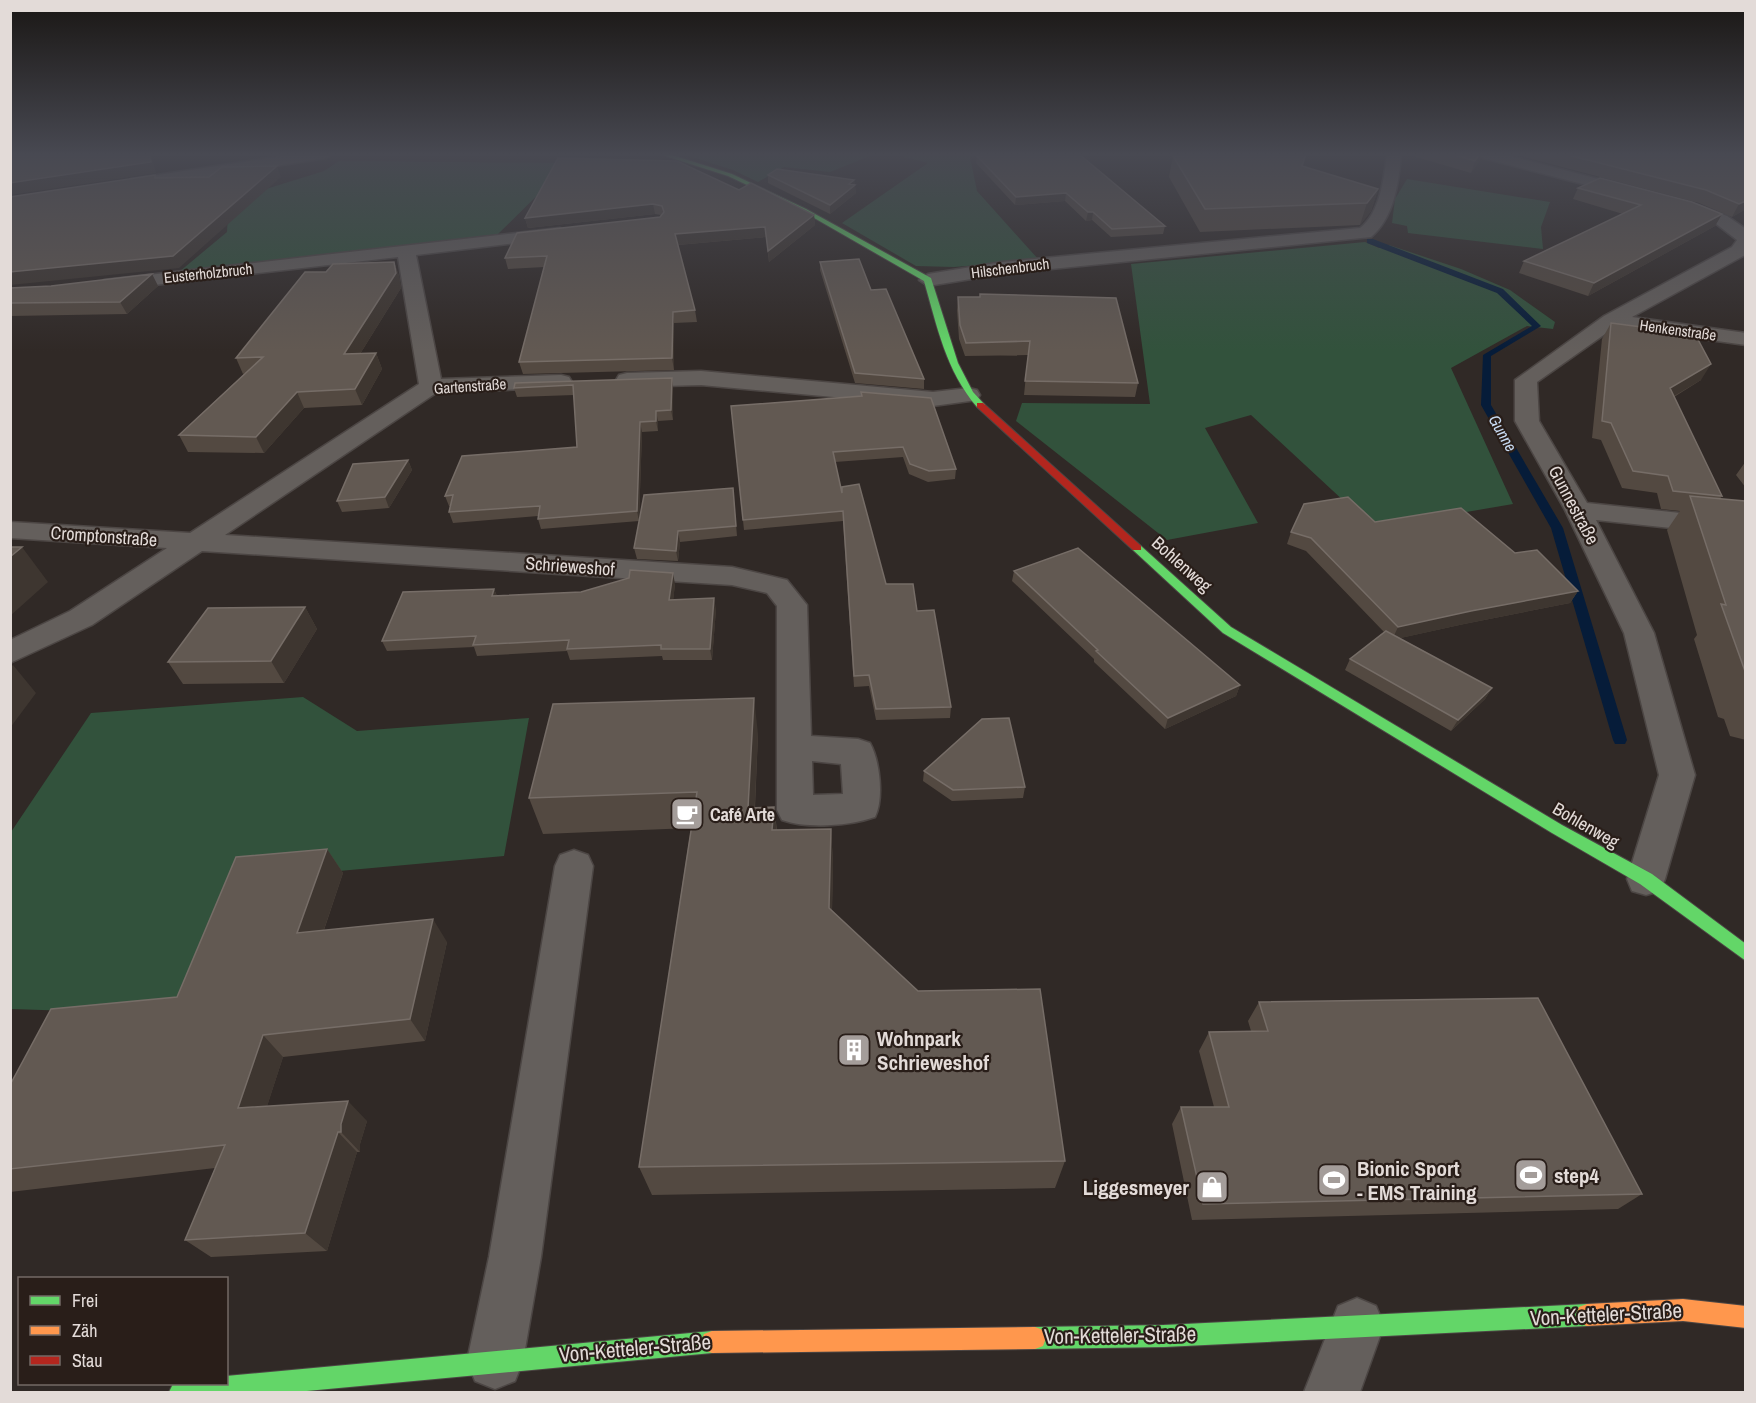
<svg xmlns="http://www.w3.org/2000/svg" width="1756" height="1403" font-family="'Archivo Narrow',sans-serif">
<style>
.green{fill:#32523c}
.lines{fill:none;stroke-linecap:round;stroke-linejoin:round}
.stream{fill:#061c39;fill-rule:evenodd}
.street-casing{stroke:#4c4644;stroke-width:3}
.fast-casing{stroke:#4c4644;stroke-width:2}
.slow-casing{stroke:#4c4644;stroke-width:2}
.jam-casing{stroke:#4c4644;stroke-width:2}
.street{fill:#645f5c;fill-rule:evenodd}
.fast{fill:#63d668;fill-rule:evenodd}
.slow{fill:#ff974d;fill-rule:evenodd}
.jam{fill:#b3261e;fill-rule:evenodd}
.wall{fill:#534941}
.shaded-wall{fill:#3e3630}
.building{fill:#625952;stroke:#766d67;stroke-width:1.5}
.labels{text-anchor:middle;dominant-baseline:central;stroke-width:4.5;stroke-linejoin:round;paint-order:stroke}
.far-street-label{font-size:15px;fill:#e3dbd8;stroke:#291e19}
.far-water-label{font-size:16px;font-style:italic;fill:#c8dbf3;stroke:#291e19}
.street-label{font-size:18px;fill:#e3dbd8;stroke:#291e19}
.poi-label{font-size:18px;font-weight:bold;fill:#e3dbd8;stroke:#291e19;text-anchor:start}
.near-poi-label{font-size:21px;font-weight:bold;fill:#e3dbd8;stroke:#291e19;text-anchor:start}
.near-street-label{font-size:21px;fill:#e3dbd8;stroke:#291e19}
</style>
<rect width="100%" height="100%" fill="#302926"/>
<!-- green -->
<path class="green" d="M683,154H875L830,172L784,167L758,182L733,170Z
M893,154H1011L970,157L977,191L1039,260L954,267L916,266L842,223L928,163Z
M339,161L570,163L498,234L179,272L227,232L228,214L250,194L324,171Z
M1407,179L1550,202L1541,227L1543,249L1408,233L1407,226L1392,223L1395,199Z
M1365,242L1379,248L1389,245L1461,269L1510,290L1555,322L1553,329L1527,326L1451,368L1513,504L1373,528L1251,415L1205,428L1258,523L1167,540L1016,421L1022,403L1150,404L1131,264Z
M303,697L357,731L529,718L504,856L251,879L194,1015L11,1009V832L91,713Z"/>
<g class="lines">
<!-- stream -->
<path class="stream" d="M1367,239H1373L1503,289L1541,326L1491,356V405L1563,528L1627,740L1625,744H1615L1613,740L1551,528L1481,405L1483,355L1532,326L1497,293L1367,243Z"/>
<defs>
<path id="street" d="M295,154H333L326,158L131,189L123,184L131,179Z
M1387,154H1401C1399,182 1394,218 1371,237L1002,274L928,286L919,280L928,274L1002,262L1360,228C1380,213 1384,178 1387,154Z
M1477,154H1503L1698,205L1727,216L1746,229L1745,255L1632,317L1746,333V345L1615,327L1537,382L1539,421L1587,503L1746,520V536L1596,520L1654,633L1695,775L1665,879L1660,891L1646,895L1632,891L1627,879L1659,775L1624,633L1565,510L1515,421V380L1604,316L1732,247L1737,240L1715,223L1686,211L1479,157Z
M560,228L569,233L566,237L416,255L441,379L561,375L569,377L572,382L569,387L436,393L225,535L732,567L787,580L807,605L811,736L858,739L870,743C880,761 884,799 875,817C849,826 808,829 782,820L777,810V606L767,593L732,585L202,551L92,625L10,663V640L70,611L167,548L10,538V522L190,533L419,384L398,257L111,290L102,284L104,280ZM812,761L841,764L843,794L813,795Z
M701,371L933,392L969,388L977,390L980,395L977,400L933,406L701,385L627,387L619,385L616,380L619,375L627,373Z
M574,850L588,855L593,866L541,1257L523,1361L515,1381L495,1389L475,1381L467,1361L489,1257L555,866L560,855Z
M1357,1298L1376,1306L1384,1325L1360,1392H1304L1338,1306Z"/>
<path id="fast" d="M659,154H669L732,174L806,209L931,278L958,363L973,392L985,405L983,407H977C946,371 937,326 924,281L802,211L728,176Z
M1137,545L1141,546L1231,627L1562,825L1652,874L1746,944V961L1640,884L1552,833L1223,633L1133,550V546Z
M1587,1304L1595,1307L1598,1315L1595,1323L1587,1326L1164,1347L1035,1349L1027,1346L1024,1338L1027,1330L1035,1327L1164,1325Z
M712,1331L720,1334L723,1342L720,1350L712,1353L296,1392H169L173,1384H226V1376Z"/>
<path id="slow" d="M1683,1299L1746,1306V1328L1683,1321L1587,1326L1579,1323L1576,1315L1579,1307L1587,1304Z
M1035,1327L1043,1330L1046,1338L1043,1346L1035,1349L712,1353L704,1350L701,1342L704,1334L712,1331Z"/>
<path id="jam" d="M977,403H983L1141,546V550H1133L977,407Z"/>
</defs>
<!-- street casing -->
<use href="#street" class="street-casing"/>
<!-- fast casing -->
<use href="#fast" class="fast-casing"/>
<!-- slow casing -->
<use href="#slow" class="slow-casing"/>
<!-- jam casing -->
<use href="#jam" class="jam-casing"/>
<!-- street -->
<use href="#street" class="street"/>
<!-- fast -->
<use href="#fast" class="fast"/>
<!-- slow -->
<use href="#slow" class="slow"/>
<!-- jam -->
<use href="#jam" class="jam"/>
</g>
<!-- wall -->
<path class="wall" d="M1406,154H1482L1480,160L1471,173Z
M1513,154H1746V209L1732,217L1699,203Z
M977,156L1165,226L1163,234L1111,237L1092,220L1086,221L1065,201L1015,205L976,163Z
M1173,156L1302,167L1378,189L1371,211L1360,225L1200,232L1169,177Z
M768,175L854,180L856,193L830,214L768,183Z
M1578,188L1722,214L1715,226L1588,296L1519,273L1524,261L1623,214L1573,199Z
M739,190L814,215L815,225L769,262L766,237L678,245L695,310L697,322L674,323V370L523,374L519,362L544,267L508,269L505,258L660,217L661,215L655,214L528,228L525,218Z
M394,262L399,276L401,288L360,354L376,353L382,369L362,405L304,408L264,453L188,452L179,435L245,373L243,374L236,358L326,272Z
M820,262L871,290L924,379V389L855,383L820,270Z
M152,274L158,286L127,314L10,316V288L51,286Z
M958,297L1138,383L1135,397L1024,395L1028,355L965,356L959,339L957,310Z
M1611,323L1701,380L1674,397L1722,496L1720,499L1746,503V740L1730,736L1724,719L1718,717L1694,639L1697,635L1667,530L1680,511L1661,509L1657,493L1622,488L1601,440L1592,438L1602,339Z
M515,383L673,388V420L658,421V431L642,432L639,521L541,529L538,519V516L453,523L449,512L450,506H449L445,496L577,447L574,395L517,397L514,388Z
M861,392L956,469L955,479L928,482L909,474L903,457L835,462L842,493L886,584L917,611L951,707L950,718L876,720L869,686L854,687L843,521L744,530L731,406L861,396Z
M408,460L412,470L389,508L342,512L337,501Z
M1746,461V488L1736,475Z
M733,488L737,536L680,542L678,561L637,559L634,548Z
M1375,522L1515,553L1578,591L1570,603L1464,624L1400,638L1492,688L1485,699L1451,731L1345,670L1350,659L1384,632L1306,551L1287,544L1291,532Z
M1014,571L1240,685L1236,696L1165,729L1094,662V659L1012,581Z
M675,584L673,600L716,609L712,660H663L662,656L570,660L567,651L477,656L474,647L387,651L382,641L494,589L497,596L581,592Z
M305,607L317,629L284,683L183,684L168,662Z
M758,734L755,808L774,807L777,830L831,829L833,864L832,911L1065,1161L1055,1188L652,1195L639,1167L691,828L543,834L529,798Z
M924,771L1025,787L1023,798L952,801L923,781Z
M327,849L343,873L324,930L447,942L425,1041L283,1057L267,1106L367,1121L360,1144V1152H357L327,1251L211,1257L185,1240L215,1168L10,1192V1085L177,997Z
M1259,1002L1642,1194L1618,1209L1192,1220L1172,1124L1181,1107H1214L1199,1051L1209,1032L1251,1031L1248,1021Z"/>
<!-- shaded-wall -->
<path class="shaded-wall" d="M149,154H151L156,173L10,195V183Z
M1480,154H1482L1480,160L1471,173L1475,161Z
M277,166L281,177L179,268L10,285V272Z
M854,180L856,193L830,214V205L849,184Z
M1378,189L1371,211L1360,225L1367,203Z
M1066,193L1065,201L1015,205L1016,197Z
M1746,201V209L1732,217L1739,204Z
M653,204L655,214L528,228L525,218Z
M1088,212H1093L1092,220L1086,221Z
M1722,214L1715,226L1588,296L1594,283Z
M814,215L815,225L769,262L768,251Z
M765,227L766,237L677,245L675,234Z
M394,262L399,276L401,288L350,370L344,354Z
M152,274L158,286L127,314L120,302Z
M673,312L674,323V370L672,358Z
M376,353L382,369L362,405L355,389Z
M1711,364L1701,380L1659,405L1670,388Z
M672,378L673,388V420L671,410Z
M297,392L304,408L264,453L256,437Z
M656,411L658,421V431L656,421Z
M640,422L642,432L639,521L637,511Z
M408,460L412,470L389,508L385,497Z
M678,531L680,542L678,561L676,551Z
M22,547L48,582L10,616V557Z
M673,573L675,584L672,611L669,600Z
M494,589L498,599L492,596Z
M1578,591L1570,603L1464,624L1392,640L1398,627L1471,611Z
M714,598L716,609L712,660L710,649Z
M305,607L317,629L284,683L271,661Z
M13,665L36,693L10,728V668Z
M1240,685L1236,696L1165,729L1168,718Z
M1492,688L1485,699L1451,731L1458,720Z
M754,698L758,734L753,843L748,808Z
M774,807L778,843L772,830Z
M831,829L833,864L831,942L829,908Z
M327,849L343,873L315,956L297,933Z
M433,919L447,942L425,1041L410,1019Z
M263,1035L283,1057L260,1128L238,1108Z
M348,1101L367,1121L360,1144V1152L341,1132V1124Z
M338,1132L357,1152L327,1251L305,1233Z"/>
<!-- building -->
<path class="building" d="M10,154H149L151,162L10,183Z
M998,154H1079L1165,226L1112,229L1093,212H1088L1066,193L1016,197L977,156Z
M1219,154H1306L1302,166L1378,189L1367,203L1205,209L1173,156Z
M1452,154H1480L1475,161Z
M1564,154H1746V201L1739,204L1706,190Z
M558,158L677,161L739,190L751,183L814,215L768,251L765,227L675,234L695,310L673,312L672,358L519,362L547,256L505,258L517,233L660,217L664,212L662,206L653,204L525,218Z
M277,166L173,256L10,272V197L155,175V178L209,177L222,167Z
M777,169L854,180L849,184L855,185L830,205L768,175Z
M1600,178L1692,202L1722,214L1594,283L1524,261L1641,205L1578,188Z
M859,259L871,290L886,289L924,379L855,373L820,262Z
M394,262L396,273L344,354L376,353L355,389L297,392L256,437L179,435L263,357L236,358L305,272H326L333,264Z
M152,274L120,302L10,303V288L51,286Z
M980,294L1116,298L1138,383L1025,381L1030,341L966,343L960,325L958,297H980Z
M1611,323L1695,334L1711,364L1670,388L1722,496L1673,491L1668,476L1633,471L1611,423L1602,421Z
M672,378L671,410L656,411V421L640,422L637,511L538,519L540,506L449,512L453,495L445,496L462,456L577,447L573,385L514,388L515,383Z
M861,392L931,398L956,469L929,471L910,464L903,447L833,452L842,493V487L859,484L886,584H913L917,611L934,610L951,707L876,709L869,675L854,676L843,511L743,520L731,406L862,396Z
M408,460L385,497L337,501L353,464Z
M733,488L736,526L678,531L676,551L634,548L644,495Z
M1690,496L1745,501L1746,503V674L1721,604L1726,605Z
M1348,497L1375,522L1461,508L1515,553L1537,550L1578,591L1471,611L1398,627L1311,538L1291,532L1304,504Z
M10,547H22L10,557Z
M1078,548L1240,685L1168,718L1096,651L1098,650L1014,571Z
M630,570L673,573L669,600L714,598L710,649H661V645L567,649L569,640L473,645L476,636L382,641L403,592L494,589L492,596L581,592L629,578Z
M305,607L271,661L168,662L208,608Z
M1386,631L1492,688L1458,720L1350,659Z
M754,698L748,808L774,807L772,830L831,829L829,908L918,991L1040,989L1065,1161L639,1167L697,792L529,798L553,704Z
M1009,718L1025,787L953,790L924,771L982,719Z
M327,849L297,933L433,919L410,1019L263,1035L238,1108L348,1101L341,1124V1132H338L305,1233L185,1240L225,1145L10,1169V1085L51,1009L177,997L236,857Z
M1538,998L1642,1194L1203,1204L1181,1107H1229L1209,1032L1268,1031L1259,1002Z"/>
<!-- sky -->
<linearGradient id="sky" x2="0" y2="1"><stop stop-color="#1a1715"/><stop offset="0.44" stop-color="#484952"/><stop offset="1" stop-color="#484952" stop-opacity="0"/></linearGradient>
<rect width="1756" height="351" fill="url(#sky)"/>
<!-- icons -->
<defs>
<symbol id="cafe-square" viewBox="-11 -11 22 22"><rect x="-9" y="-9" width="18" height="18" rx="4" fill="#a49d9a" stroke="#291e19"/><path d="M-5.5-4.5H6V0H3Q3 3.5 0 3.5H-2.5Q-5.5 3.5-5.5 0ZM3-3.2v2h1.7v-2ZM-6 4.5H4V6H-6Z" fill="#fff"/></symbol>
<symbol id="building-square" viewBox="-11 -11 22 22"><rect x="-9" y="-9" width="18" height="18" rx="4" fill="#a49d9a" stroke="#291e19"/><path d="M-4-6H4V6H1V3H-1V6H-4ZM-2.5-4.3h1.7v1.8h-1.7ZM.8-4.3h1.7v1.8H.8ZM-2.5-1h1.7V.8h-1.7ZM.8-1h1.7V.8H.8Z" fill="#fff"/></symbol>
<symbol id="stadium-square" viewBox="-11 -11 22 22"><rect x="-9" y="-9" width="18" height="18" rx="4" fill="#a49d9a" stroke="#291e19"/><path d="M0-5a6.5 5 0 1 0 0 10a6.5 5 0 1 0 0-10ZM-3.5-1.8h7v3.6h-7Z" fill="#fff"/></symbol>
<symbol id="shop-square" viewBox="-11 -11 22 22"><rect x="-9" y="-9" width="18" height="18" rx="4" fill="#a49d9a" stroke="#291e19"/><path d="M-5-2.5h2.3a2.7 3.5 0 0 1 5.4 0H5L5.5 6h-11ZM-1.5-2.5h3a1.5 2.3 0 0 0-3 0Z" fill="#fff"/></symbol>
</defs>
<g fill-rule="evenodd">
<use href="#cafe-square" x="668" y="795" width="38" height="38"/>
<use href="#building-square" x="835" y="1031" width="38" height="38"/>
<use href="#stadium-square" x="1512" y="1156" width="38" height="38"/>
<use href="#stadium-square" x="1315" y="1161" width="38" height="38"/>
<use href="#shop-square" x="1193" y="1168" width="38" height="38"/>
</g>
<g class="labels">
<!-- far-street labels -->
<g class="far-street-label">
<text transform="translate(1010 268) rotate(-7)">Hilschenbruch</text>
<text transform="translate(208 273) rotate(-6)">Eusterholzbruch</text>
<text transform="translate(1678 330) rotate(8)">Henkenstraße</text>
<text transform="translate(470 386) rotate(-4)">Gartenstraße</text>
</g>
<!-- far-water labels -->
<g class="far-water-label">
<text transform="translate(1503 433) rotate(60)">Gunne</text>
</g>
<!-- street labels -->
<g class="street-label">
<text transform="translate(1574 505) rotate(62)">Gunnestraße</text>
<text transform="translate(104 536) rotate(4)">Cromptonstraße</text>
<text transform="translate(1182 564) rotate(42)">Bohlenweg</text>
<text transform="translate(570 566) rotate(4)">Schrieweshof</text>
<text transform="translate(1586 825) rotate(30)">Bohlenweg</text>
</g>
<!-- poi labels -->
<g class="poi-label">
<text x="710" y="814">Café Arte</text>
</g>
<!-- near-poi labels -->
<g class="near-poi-label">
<text x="877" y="1038">Wohnpark<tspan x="877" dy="24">Schrieweshof</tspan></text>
<text x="1357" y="1168">Bionic Sport<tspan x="1357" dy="24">- EMS Training</tspan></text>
<text x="1554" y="1175">step4</text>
<text x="1189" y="1187" text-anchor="end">Liggesmeyer</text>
</g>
<!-- near-street labels -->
<g class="near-street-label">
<text transform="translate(1606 1314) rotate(-3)">Von-Ketteler-Straße</text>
<text transform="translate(1120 1335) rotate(-1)">Von-Ketteler-Straße</text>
<text transform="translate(635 1348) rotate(-5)">Von-Ketteler-Straße</text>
</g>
</g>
<!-- border -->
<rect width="1756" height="1403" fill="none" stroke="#e3dbd8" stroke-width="24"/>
<!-- legend -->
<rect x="18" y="1277" width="210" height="108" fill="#291e19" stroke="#736a65" stroke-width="1.5"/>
<rect x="30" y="1296" width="30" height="9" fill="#63d668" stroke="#736a65" stroke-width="1.5"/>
<text x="72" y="1307" font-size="18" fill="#e3dbd8">Frei</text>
<rect x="30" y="1326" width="30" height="9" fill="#ff974d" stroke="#736a65" stroke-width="1.5"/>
<text x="72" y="1337" font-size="18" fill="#e3dbd8">Zäh</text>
<rect x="30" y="1356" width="30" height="9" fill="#b3261e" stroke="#736a65" stroke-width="1.5"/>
<text x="72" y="1367" font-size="18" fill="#e3dbd8">Stau</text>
</svg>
